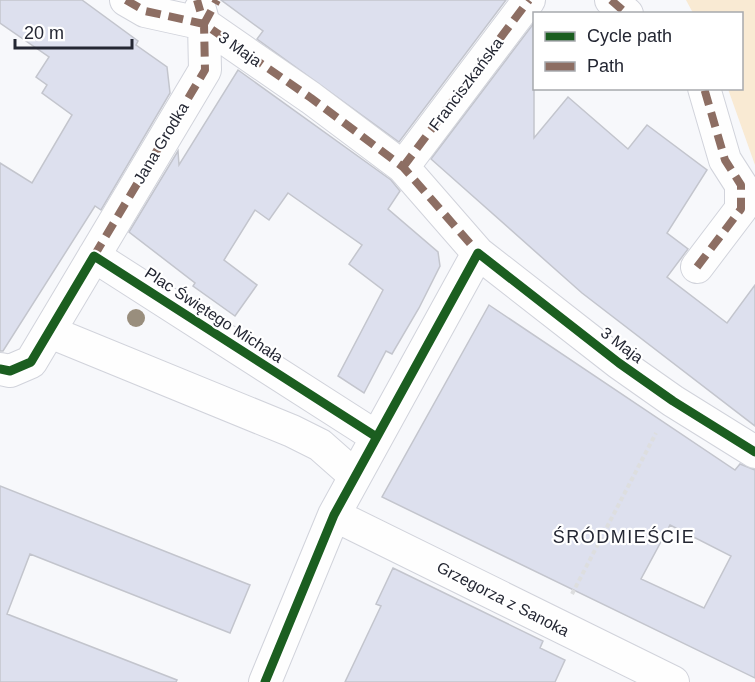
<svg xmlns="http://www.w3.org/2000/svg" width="755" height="682" font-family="Helvetica,sans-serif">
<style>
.green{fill:#f9ead3}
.building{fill:#dde0ee;stroke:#c3c5cd;stroke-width:1.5;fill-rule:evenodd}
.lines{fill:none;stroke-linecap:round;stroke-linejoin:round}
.street-casing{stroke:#d1d3db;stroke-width:34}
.path{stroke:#dddedf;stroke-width:4;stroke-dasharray:4.5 3;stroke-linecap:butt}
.street{stroke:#fefefe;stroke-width:32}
.quiet{stroke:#8d6e63;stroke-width:8;stroke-dasharray:15 8;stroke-linecap:butt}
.cycleway-casing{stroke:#fff;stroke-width:13}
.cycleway{stroke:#1b5e20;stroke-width:9}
.tree{fill:#998e7d}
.labels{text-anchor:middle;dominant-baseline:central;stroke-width:4.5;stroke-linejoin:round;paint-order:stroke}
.street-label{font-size:16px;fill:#242733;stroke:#fff}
.neighbourhood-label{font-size:18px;letter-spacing:1.5px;fill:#242733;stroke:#fff}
</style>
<rect width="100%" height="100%" fill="#f7f8fb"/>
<!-- green -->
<path class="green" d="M686,0H755V165L728,89L742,88V14L693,13Z"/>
<!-- building -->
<path class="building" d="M0,0H82L138,41L136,45L167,67L170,93L101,210L95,206L3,351H0V163L32,183L72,115L42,93L47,85L36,77L49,57L0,23Z
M221,0H506L399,142L257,39L263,31Z
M534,23V138L568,97L628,149L647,125L707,170L667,233L688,249L667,277L727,323L755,285V426L582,293L431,159Z
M238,70L391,180L400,191L388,209L438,252L440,266L419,308L392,354L386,351L364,393L338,376L383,290L349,264L362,245L288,193L269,220L255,210L224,260L257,285L235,316L193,286L195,283L129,232L178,151L179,165Z
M489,305L735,470L740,464L755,470V678L382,497ZM670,525L731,556L704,608L641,579Z
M0,486L250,585L230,633L30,554L7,614L177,680L176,682H0Z
M393,568L543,641L540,648L565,660L555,682H345L381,606L376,604Z"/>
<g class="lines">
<defs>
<path id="street" d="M126,0L145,11L204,24L311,98L403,167L478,253L619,363L673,401L755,452
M611,0L627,14
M403,167L529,0
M94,256L375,436
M697,267L741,209V185L725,160L704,88
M50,332L292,431L320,445L354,475
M0,369L10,371L31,362L205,70L204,24L200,10
M334,515L673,682
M265,682L334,515L478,253"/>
</defs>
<!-- street casing -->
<use href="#street" class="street-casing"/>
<!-- path -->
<path class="path" d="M572,594L656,433"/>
<!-- street -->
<use href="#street" class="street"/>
<!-- quiet -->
<path class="quiet" d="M126,0L145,11L204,24L311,98L403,167L482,257
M611,0L627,14
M204,24L217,0
M403,167L529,0
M94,256L205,70L204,24L197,0
M697,267L741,209V185L725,160L704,88"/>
<defs>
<path id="cycleway" d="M0,369L10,371L31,362L94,256L375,436
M265,682L334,515L478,253L619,363L673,401L755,452"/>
</defs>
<!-- cycleway casing -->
<use href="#cycleway" class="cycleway-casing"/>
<!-- cycleway -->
<use href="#cycleway" class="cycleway"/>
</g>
<!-- trees -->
<circle class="tree" cx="136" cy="318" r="9"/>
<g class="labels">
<!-- street labels -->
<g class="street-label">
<text transform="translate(240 49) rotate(35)">3 Maja</text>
<text transform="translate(466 84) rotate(-53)">Franciszkańska</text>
<text transform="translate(161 143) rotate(-59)">Jana Grodka</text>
<text transform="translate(214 315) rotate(33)">Plac Świętego Michała</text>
<text transform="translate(622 345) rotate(37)">3 Maja</text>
<text transform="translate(503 599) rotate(27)">Grzegorza z Sanoka</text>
</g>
<!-- neighbourhood labels -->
<g class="neighbourhood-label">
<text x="624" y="537">ŚRÓDMIEŚCIE</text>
</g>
</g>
<!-- legend -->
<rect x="533" y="12" width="210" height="78" fill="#ffffff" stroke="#a7a9ad" stroke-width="1.5"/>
<rect x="545" y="32" width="30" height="9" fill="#1b5e20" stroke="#a7a9ad" stroke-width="1.5"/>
<text x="587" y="42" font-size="18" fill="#242733">Cycle path</text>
<rect x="545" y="62" width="30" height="9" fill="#8d6e63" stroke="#a7a9ad" stroke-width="1.5"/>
<text x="587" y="72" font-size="18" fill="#242733">Path</text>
<!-- scale -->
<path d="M15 39v9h117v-9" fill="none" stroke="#242733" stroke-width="3"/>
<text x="24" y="39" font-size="18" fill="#242733" stroke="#ffffff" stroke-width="4.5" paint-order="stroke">20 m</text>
</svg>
